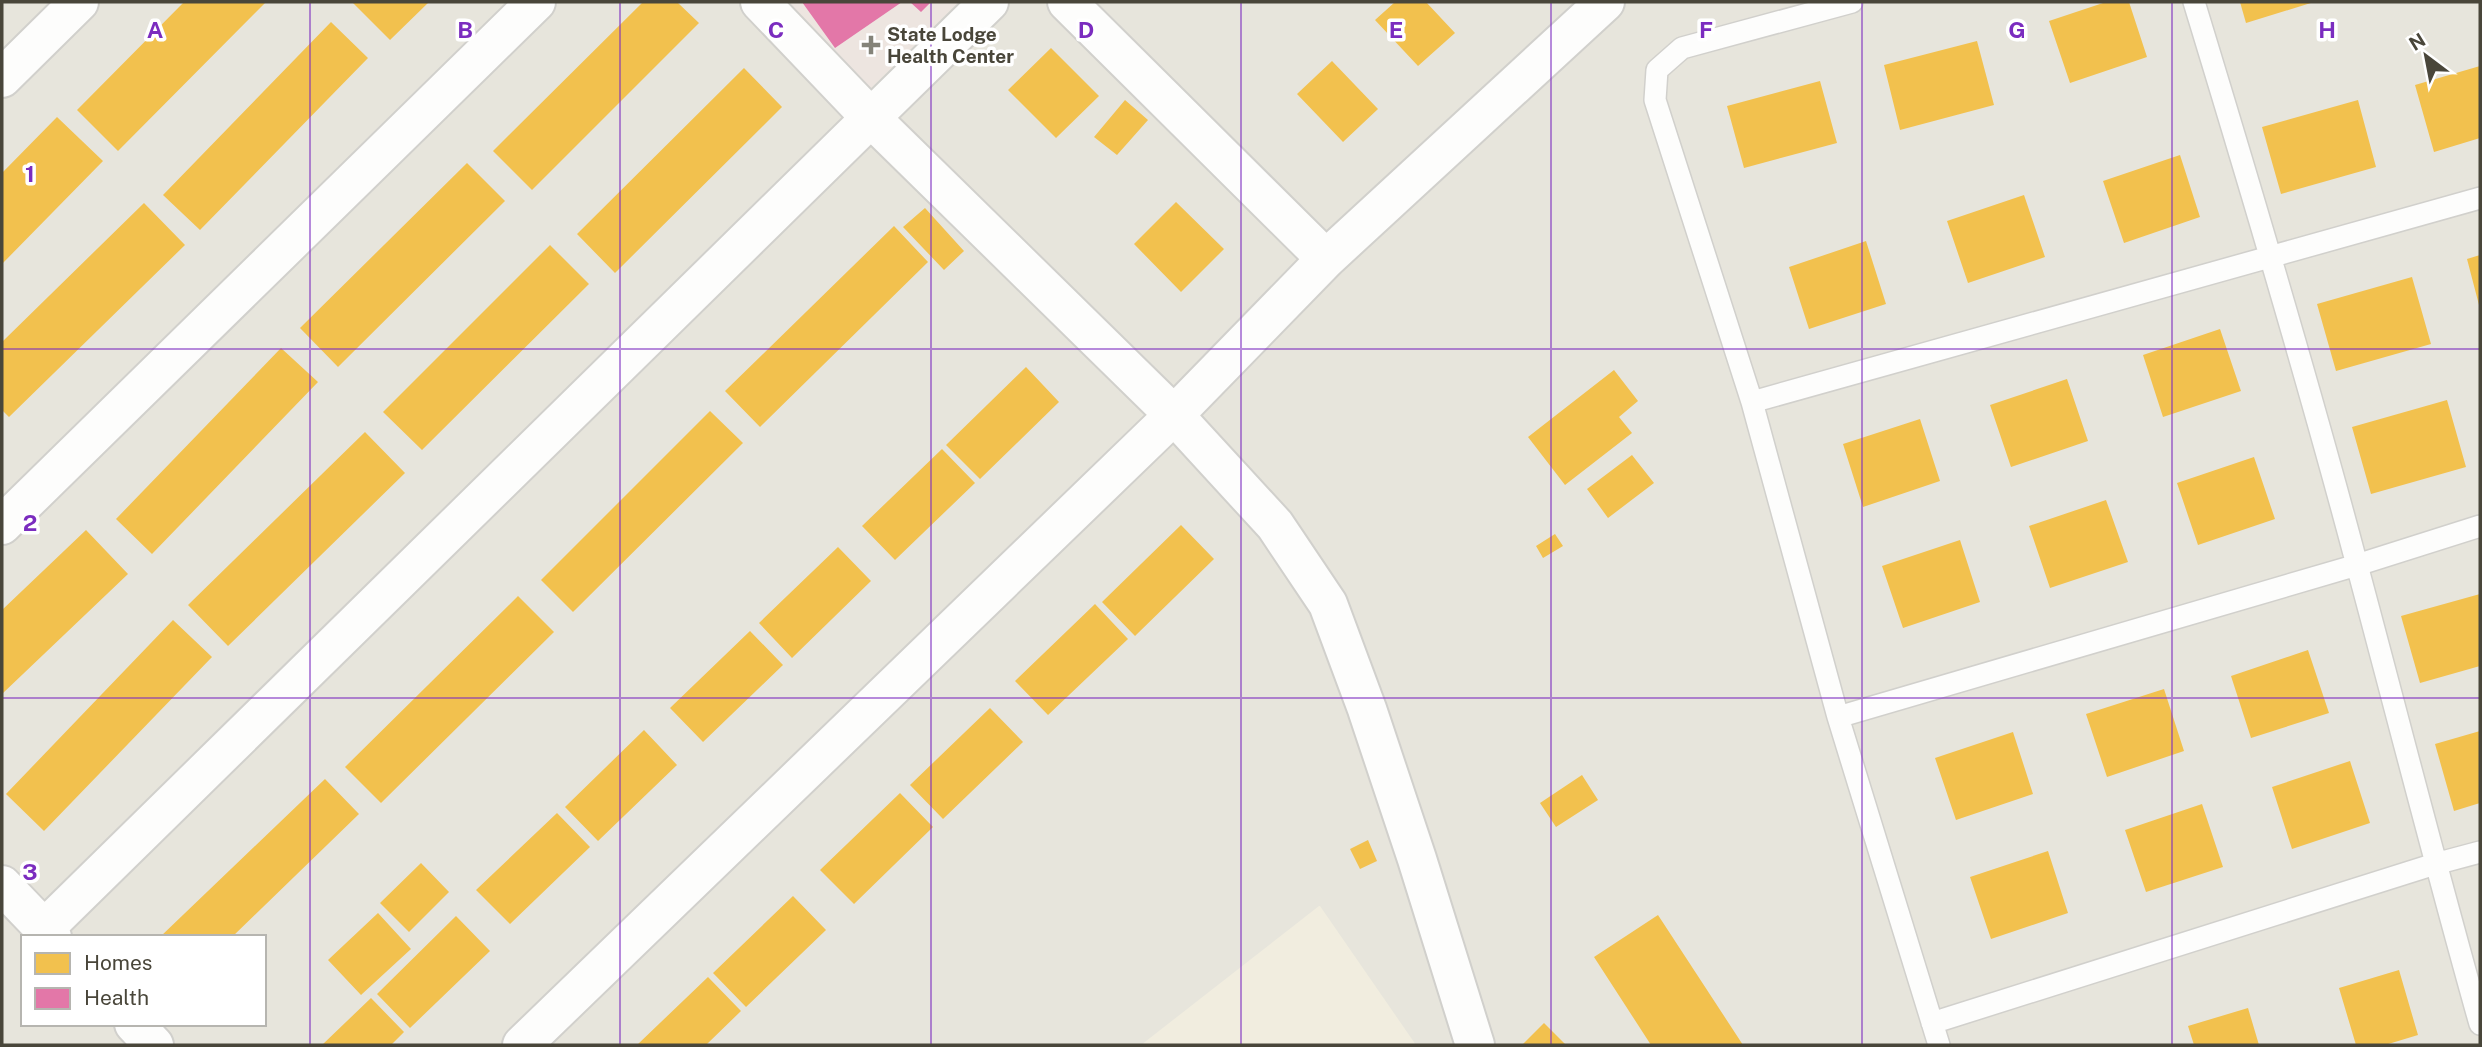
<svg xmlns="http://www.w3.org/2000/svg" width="2482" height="1047" font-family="'Public Sans',sans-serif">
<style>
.residential{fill:#e7e5dc;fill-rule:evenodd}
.commercial{fill:#f1eddf}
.medical{fill:#ede5e0}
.homes{fill:#f2c14e}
.health{fill:#e377a8}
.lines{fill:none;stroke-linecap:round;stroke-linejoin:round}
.service-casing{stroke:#d1d0cc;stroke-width:24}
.minor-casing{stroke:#d1d0cc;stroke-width:42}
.service{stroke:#fdfdfc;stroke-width:21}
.minor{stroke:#fdfdfc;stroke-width:38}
.grid{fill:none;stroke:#7b2cbf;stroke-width:2;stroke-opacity:0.55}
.poi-dot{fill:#848379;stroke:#fff;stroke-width:2.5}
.labels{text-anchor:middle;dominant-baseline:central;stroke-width:7;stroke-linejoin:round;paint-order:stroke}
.poi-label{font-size:19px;font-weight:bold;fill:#49463a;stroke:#fff;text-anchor:start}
.grid-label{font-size:23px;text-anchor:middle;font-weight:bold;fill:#7b2cbf;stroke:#fff;stroke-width:7;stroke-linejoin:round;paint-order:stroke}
</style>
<rect width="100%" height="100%" fill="#f3f3ee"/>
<!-- residential -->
<path class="residential" d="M2,2H2480V1045H2ZM23,937H264V1024H23Z"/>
<!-- commercial -->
<path class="commercial" d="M1320,906L1416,1045H1141L1319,906Z"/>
<!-- medical -->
<path class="medical" d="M786,2H959L870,89Z"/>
<!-- homes -->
<path class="homes" d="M184,2H266L118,151L77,110Z
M352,2H429L390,40Z
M643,2H677L699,23L532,190L493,151Z
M1395,2H1426L1455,33L1418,66L1375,20Z
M2106,2H2129L2147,57L2070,83L2049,21Z
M2240,2H2314L2246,23Z
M331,22L368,58L200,230L163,195Z
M1977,41L1994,105L1900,130L1884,65Z
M1051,48L1099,96L1056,138L1008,90Z
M1332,61L1378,109L1343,142L1297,94Z
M2480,66V138L2434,152L2415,85Z
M744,68L782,107L615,273L577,234Z
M1820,81L1837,143L1744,168L1727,106Z
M1125,100L1148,120L1117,155L1094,137Z
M2358,100L2376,167L2281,194L2262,127Z
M57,117L103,161L2,264V173Z
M2180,155L2200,217L2124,243L2103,181Z
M467,163L505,201L338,367L300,328Z
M2024,195L2045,257L1968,283L1947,221Z
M1176,202L1224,249L1181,292L1134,244Z
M144,203L185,245L9,417L2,410V342Z
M925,208L964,251L944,270L903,227Z
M894,226L928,262L760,427L725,391Z
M1866,241L1886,304L1809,329L1789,267Z
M550,245L589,284L422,450L383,412Z
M2480,255V305H2479L2467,259Z
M2412,277L2431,344L2336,371L2317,304Z
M2220,329L2241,391L2163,417L2143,355Z
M281,348L318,382L152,554L116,519Z
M1026,367L1059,402L980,479L946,445Z
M1614,370L1638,401L1619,417L1632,433L1565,485L1528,437Z
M2067,379L2088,441L2011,467L1990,405Z
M2447,400L2466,467L2371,494L2352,427Z
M710,411L743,443L573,612L541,580Z
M1920,419L1940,481L1863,507L1843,444Z
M365,432L405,473L228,646L188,605Z
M942,449L975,483L895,560L862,526Z
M1632,455L1654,483L1608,518L1587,489Z
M2254,457L2275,519L2198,545L2177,483Z
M2106,500L2128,562L2050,588L2029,526Z
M1181,525L1214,559L1135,636L1102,602Z
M86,530L128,574L2,694V610Z
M1555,534L1563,546L1543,558L1536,546Z
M1960,540L1980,602L1903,628L1882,566Z
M838,547L871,581L792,658L759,623Z
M2480,594V666L2420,683L2401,616Z
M518,596L554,632L381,803L345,767Z
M1095,604L1128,639L1048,715L1015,681Z
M173,620L212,657L44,831L6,794Z
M750,631L783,665L703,742L670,708Z
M2308,650L2329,713L2251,738L2231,676Z
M2164,689L2184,751L2107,777L2086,714Z
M990,708L1023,742L943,819L910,785Z
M644,730L677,765L598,841L565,807Z
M2480,731V803L2454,811L2435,744Z
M2013,732L2033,794L1956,820L1935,758Z
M2350,761L2370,823L2292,849L2272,787Z
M1582,775L1598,800L1556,827L1540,803Z
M325,779L359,814L232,937H160Z
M900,793L933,827L854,904L820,870Z
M2202,804L2223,867L2146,892L2125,830Z
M557,813L590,847L510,924L476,890Z
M1368,840L1377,861L1360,869L1350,849Z
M2048,851L2068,913L1991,939L1970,877Z
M421,863L449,892L409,932L380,903Z
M793,896L826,930L746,1007L713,973Z
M378,913L411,949L361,995L328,960Z
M1658,915L1743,1045H1651L1594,957Z
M456,916L490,951L410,1028L377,994Z
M2399,970L2418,1035L2385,1045H2356L2339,988Z
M708,977L741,1011L706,1045H637Z
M371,998L404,1032L391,1045H322Z
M2248,1008L2259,1045H2194L2188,1026Z
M1544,1023L1566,1045H1522Z"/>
<!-- health -->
<path class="health" d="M802,2H902L835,48Z
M910,2H931L921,12Z"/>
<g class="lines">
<defs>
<path id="service" d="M1852,2L1682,48L1657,70L1655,100L1752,402L1838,717L1939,1045
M2194,2C2251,189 2307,376 2357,565C2398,718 2437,872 2480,1024
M1752,402L2480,198
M1838,717L2357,565L2480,526
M1932,1023L2435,864L2480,852"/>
<path id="minor" d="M760,2L871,118L1174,415L1275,525L1328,604L1367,709L1417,859L1475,1045
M1067,2L1326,259
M2,78L79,2
M2,525L536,2
M2,885L52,937
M44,929L989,2
M134,1024L154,1045
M522,1045L1174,415L1326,259L1605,2"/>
</defs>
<!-- service casing -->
<use href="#service" class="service-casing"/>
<!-- minor casing -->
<use href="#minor" class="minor-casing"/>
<!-- service -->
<use href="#service" class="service"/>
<!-- minor -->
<use href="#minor" class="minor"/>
</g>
<!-- grid -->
<path class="grid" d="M310,2V1045M620,2V1045M931,2V1045M1241,2V1045M1551,2V1045M1862,2V1045M2172,2V1045M2,349H2480M2,698H2480"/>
<!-- markers -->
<path class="poi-dot" d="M867.5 34.5h7v7h7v7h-7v7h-7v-7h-7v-7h7z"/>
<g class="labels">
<!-- poi labels -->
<g class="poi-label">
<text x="887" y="34">State Lodge<tspan x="887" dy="22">Health Center</tspan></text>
</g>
</g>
<g class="grid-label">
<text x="155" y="38">A</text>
<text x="465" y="38">B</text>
<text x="776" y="38">C</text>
<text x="1086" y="38">D</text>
<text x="1396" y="38">E</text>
<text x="1706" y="38">F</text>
<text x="2017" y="38">G</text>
<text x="2327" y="38">H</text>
<text x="30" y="182">1</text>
<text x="30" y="531">2</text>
<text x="30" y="880">3</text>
</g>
<!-- border -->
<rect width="2482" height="1047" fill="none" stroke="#49463a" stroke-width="7"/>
<!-- legend -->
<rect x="21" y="935" width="245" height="91" fill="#ffffff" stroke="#b6b5b0" stroke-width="2"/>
<rect x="35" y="953" width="35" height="21" fill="#f2c14e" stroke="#b6b5b0" stroke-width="2"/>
<text x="84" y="970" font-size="21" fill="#49463a">Homes</text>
<rect x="35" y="988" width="35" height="21" fill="#e377a8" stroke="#b6b5b0" stroke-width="2"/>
<text x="84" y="1005" font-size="21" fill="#49463a">Health</text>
<!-- north arrow -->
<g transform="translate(2426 56) rotate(328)" stroke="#ffffff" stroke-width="5" paint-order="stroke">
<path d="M0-5L12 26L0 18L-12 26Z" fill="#49463a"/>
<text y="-10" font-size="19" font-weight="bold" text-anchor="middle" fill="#49463a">N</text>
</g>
</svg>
